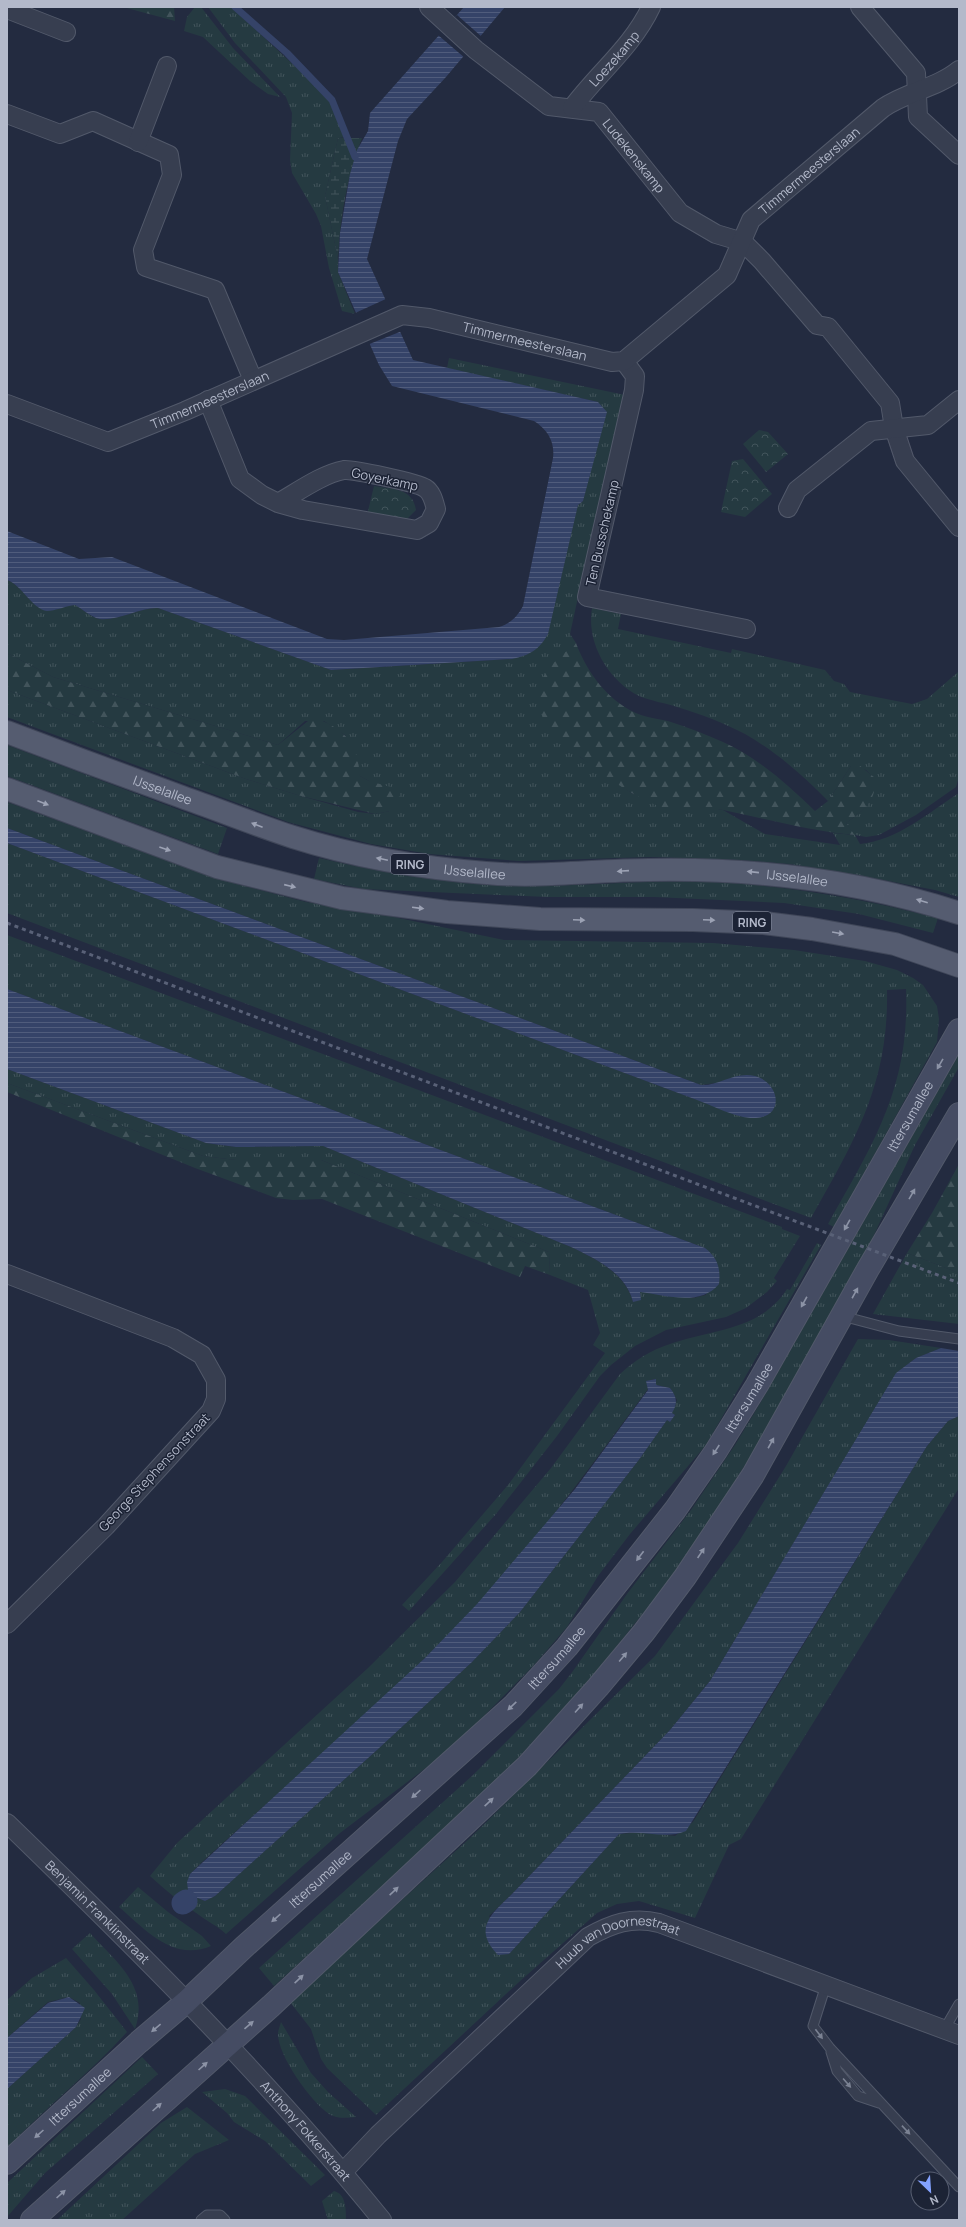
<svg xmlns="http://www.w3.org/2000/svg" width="966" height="2227" font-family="Manrope,sans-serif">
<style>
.grass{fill:url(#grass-tufts);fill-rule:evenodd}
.forest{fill:url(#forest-firs)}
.wetland{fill:url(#wetland-marsh)}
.park{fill:url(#park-crowns)}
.water{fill:url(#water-rules)}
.pier{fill:#232b40}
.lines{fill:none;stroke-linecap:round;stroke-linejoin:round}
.stream{stroke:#354368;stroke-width:7}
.canal{stroke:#354368;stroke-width:23}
.service-casing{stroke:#52596a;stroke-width:11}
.minor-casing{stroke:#52596a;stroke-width:20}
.secondary-casing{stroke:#52596a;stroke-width:24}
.primary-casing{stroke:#404759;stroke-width:24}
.service{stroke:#373e50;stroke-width:9}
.minor{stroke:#373e50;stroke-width:18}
.secondary{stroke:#454c63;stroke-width:22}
.primary{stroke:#555c70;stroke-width:22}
.rail{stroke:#596177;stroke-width:3;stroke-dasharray:4 4;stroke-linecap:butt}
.oneway{fill:#9ca2b4}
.oneway2{fill:#8c93a6}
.oneway3{fill:#7b8293}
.labels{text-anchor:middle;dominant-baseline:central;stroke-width:3;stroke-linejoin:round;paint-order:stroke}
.shield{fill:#1c2335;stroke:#868c9d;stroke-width:1}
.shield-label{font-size:12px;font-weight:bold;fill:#b3b9ca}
.street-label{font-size:13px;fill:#b3b9ca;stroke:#1c2335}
</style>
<defs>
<pattern id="grass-tufts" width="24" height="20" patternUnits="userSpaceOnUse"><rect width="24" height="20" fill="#253a41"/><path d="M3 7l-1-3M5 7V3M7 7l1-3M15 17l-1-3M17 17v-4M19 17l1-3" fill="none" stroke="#42545b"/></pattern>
<pattern id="forest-firs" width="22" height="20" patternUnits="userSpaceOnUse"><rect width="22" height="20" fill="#253a41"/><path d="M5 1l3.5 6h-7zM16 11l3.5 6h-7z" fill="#42545b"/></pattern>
<pattern id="wetland-marsh" width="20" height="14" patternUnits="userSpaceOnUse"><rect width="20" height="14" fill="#253a41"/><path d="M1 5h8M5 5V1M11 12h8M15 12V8" fill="none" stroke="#42545b"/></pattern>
<pattern id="park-crowns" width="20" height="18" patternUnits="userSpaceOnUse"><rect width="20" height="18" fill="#253a41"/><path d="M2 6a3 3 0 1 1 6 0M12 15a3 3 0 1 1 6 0" fill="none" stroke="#42545b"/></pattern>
<pattern id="water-rules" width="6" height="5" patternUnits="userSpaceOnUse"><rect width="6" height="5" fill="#354368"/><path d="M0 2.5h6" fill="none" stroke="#505c7c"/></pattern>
</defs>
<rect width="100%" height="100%" fill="#232b40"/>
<!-- grass -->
<path class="grass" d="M195,7H201L233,48L280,97L268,94L250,81L203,37L184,31L187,17Z
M208,7H231L326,95L337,110L347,137L338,138L325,196L338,259V272L355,314L342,311L329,268L321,226L316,214L292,173L290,160L292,113L286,97L235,43Z
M449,358L625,395L600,516L595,519L570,634L576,643L550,668L580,757L633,794L723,810L765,834L840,845L833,833L854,835L846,823C862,812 877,800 874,778L866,770L851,766L828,801C803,775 776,752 745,734C724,723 701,714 677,707C665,703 651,701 639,696C608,680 586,643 592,608L621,614L618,629L731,653L732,649L825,670L834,681L844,684L850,692L912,704L927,699L958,672L959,777L956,787L916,815L879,835L866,837L855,835L860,844C898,840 928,813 959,793V897L935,890L858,875L790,864L740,860L651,857L519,861L429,854L371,844L288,822L7,717V690L246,779L301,796L358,812L375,814L390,811L369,781L360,776L345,735L324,721H305L278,745L53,677L7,653V580C21,584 33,610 47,610C55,611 66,606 75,604C81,609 89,615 96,618C112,624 140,607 158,608L331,670L512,659L578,505L583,501L598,402L447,368Z
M7,745L227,828L218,854L7,776Z
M7,802L214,878L306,902L389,916L504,940L713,943L794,950L865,961L897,970L913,978L923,985L937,1006L939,1019L937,1042L834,1227L828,1224C874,1142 910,1087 906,989L887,990C889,1083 855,1140 811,1218L7,913V843L697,1100L715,1083L701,1085L7,828Z
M319,858C384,873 451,885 518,886C583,887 649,879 715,882C791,886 864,899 938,918L933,933L859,914L784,903L654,897H547L363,889L314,879Z
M7,935L782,1227V1229L800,1236L774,1278L777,1281L767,1292L746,1308L726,1317L666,1330L635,1346L611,1365L600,1376L557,1436L496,1514L409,1611L402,1605L442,1562L508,1485L605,1353L593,1345L600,1333L588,1290L550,1275L549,1252L321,1160H236L203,1156L7,1083V1069L206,1143L236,1147L323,1146L571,1247C596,1259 625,1273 633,1302L639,1291L693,1298L706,1295L705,1248L7,989Z
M959,1054V1067L915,1145L864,1257L752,1454L696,1542L661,1591L595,1673L517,1759L431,1842L274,1986L259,1968L473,1775L559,1689L573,1671L627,1594L691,1510L735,1445L765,1395Z
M817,1243L821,1245L706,1445L630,1534L598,1576L567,1627L535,1664L480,1720L435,1761L340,1833L226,1934C218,1926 208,1922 199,1915C181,1903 165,1890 150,1876L177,1843L368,1668L455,1582L551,1468L620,1374C635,1360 651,1350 670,1344C712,1329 760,1331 787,1289L790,1290ZM655,1379L656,1385L670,1388L677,1400L671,1413L675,1415L670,1422L667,1420L638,1461L520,1612L472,1662L377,1750L215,1896L205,1901L195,1897H182L188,1890L190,1874L202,1862C294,1778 392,1696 477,1605C540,1537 593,1463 648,1389L647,1381Z
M907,1253L959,1273V1324L873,1314Z
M858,1339L889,1340L941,1348L916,1358L896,1374L710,1681L670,1730L511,1895L489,1916L509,1954L619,1834L644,1832L675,1836L693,1822L927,1446L948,1421L959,1416V1488L741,1839L729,1845L695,1918L639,1901L617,1904L597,1913L519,1982L376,2115L327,2068L321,2059L311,2029L290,2002L470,1838L655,1656L738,1543L786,1466Z
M138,1887L168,1912L202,1936L211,1946C173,1962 146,1930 119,1907Z
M90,1933C116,1962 150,1986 135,2029L112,1994L72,1949Z
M66,1958L94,1990L127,2032C89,2074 45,2108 7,2148V2089L76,2027L81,2019L80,2003L69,1997L48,2002L7,2038V2000L32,1978Z
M281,2022L311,2073L328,2092L356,2117C348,2118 336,2119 329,2114C311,2102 278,2056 278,2034C278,2030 280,2026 281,2022Z
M142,2057L158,2074L45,2173L7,2217V2183Z
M225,2089L245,2096L325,2175L311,2186L265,2141L234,2122L227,2113L202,2092Z
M187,2107L229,2140L195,2154L122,2220H57L161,2123Z
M334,2191C346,2194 346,2209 346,2220H328L322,2201Z"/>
<!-- forest -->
<path class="forest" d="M123,7H174L175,21Z
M576,643C587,673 610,704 641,715C650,718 660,719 668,721C687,727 705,734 723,742C758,758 787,784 815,811L828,801L851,766L859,765L875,778C877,801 863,811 846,823L855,835C808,831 768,819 723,810C704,807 683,811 666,808C634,801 563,749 546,722C540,714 538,699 539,690C542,669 562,655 576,643Z
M7,653L53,677L278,745L313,717C345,729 357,742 360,776L369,781L401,790L396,806L390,811L375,814L301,796L246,779L7,690Z
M7,1083L203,1156L236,1160H321L549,1252L550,1275L525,1266L520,1277L322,1199L293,1200L276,1198L195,1168L7,1092Z
M959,1164V1273L907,1253L932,1213Z"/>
<!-- wetland -->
<path class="wetland" d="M338,138H362C347,176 340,218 338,259L325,196Z"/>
<!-- park -->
<path class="park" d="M759,430L768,432L788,454L766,472L743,444Z
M743,459L772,494L745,517L721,512L732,461Z
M374,486C392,489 413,488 416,510L407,519L367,515Z"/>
<!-- water -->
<path class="water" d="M464,7H505L446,77L407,119L398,141L367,259L413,360L598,402L607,412L583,501L578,505L548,634C539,650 530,655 512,659L331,670L158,608C140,607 112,624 96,618C89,615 82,609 75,605C66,606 55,611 47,611C33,610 21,584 7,580V531L79,559L112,557L327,639L344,640L499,627C511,623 517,617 523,606L553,458C555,442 548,430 534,421L392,386L379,365L338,272L340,233L350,174L357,150L368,131L370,113Z
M7,828L701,1085C719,1086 735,1071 755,1076C780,1083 785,1116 756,1118C737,1119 714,1106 697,1100L7,843Z
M7,989L705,1248C717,1257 721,1268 719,1284C700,1307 665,1295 640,1292L641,1300L633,1302C626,1273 596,1259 571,1247L323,1146L236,1147L206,1143L7,1069Z
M941,1348L959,1351V1416L948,1421L927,1446L686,1831C665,1840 642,1829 619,1834L509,1954L498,1955C473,1929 490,1915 511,1895L670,1730L710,1681L896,1373L916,1358Z
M656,1379V1385L670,1388C677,1397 678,1403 672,1413L675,1415L670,1422L667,1420L638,1461L520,1612L472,1662L377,1750L215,1896L205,1901L195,1897L188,1903L182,1897L188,1890L187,1882L190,1874L425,1658L477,1604L575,1489L648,1390L646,1381Z
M69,1997L85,2008L76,2027L7,2089V2038L48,2003Z"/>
<!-- pier -->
<path class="pier" d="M457,15L482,37L465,58L438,35Z
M388,298L402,331L367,345L353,314Z"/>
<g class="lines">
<!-- stream -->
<path class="stream" d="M235,7L287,53L332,100L355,157"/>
<!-- canal -->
<path class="canal" d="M183,1903L186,1901"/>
<defs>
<path id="service" d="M842,1316L899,1331L959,1339
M826,1985L813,2026L830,2048L959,2187
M944,2030L959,2004
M831,2052L837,2071L858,2096L879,2103
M201,2220L207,2215H220L225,2220"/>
<g id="minor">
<path id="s1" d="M429,7L476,50L549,106L599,112L680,213L716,234L743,242L762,261L817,325L828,327L890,403L894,428L905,461L959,527"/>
<path d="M860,7L916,73L918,117L959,155"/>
<path d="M7,9L66,32"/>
<path id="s2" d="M572,108C598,73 632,47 651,7"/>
<path d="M7,114L60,134L93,121L169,155L172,175L143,250L146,267L215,290L253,380"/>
<path d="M138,142L167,66"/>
<path d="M624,361L635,376L634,390L587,597L746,629"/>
<path d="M208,400L240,479L262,495L278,503L303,510L417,530L429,523L436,509C434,502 432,492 425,488C418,483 352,469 344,470C322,474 296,493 278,503"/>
<path id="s3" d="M7,404L108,442L185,411L402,315L429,318L612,362L624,361L727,275L751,220L883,108C906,92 937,88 959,70"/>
<path d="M788,508L797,490L871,431L928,425L959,400"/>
<path d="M7,1274L173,1338L202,1355L216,1380V1399L211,1411L106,1526L7,1624"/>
<path id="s4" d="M7,1823C138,1950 268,2079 382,2220"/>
<path id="s5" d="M343,2172L378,2135L588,1937C611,1924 632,1916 659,1923L959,2035"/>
</g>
<g id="secondary">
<path id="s6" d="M7,2163L139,2042L186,2002L244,1947L513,1706L567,1647L675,1510L716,1451L757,1385L959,1030"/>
<path d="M32,2220L271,2006L527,1766L598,1687L644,1632L685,1577L753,1475L868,1269L959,1114"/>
</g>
<g id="primary">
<path id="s7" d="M7,732C65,754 124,776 182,797C219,810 256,825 293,837C356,857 421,868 486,873C540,878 595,870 649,870C754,868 858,880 959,913"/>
<path d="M7,789L217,867L342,898L447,912L540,919L693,920L764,923L812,929L895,944L959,966"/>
</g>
</defs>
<!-- service casing -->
<use href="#service" class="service-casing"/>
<!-- minor casing -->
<use href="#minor" class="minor-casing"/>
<!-- secondary casing -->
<use href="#secondary" class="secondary-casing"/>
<!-- primary casing -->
<use href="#primary" class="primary-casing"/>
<!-- service -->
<use href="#service" class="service"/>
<!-- minor -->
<use href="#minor" class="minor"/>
<!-- secondary -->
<use href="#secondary" class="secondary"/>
<!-- primary -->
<use href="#primary" class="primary"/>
<!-- rail -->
<path class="rail" d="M7,923L959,1283"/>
</g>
<!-- one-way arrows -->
<defs><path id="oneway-solid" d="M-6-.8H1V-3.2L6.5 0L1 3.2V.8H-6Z"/></defs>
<g class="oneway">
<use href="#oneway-solid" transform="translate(43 803) rotate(21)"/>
<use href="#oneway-solid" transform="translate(257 825) rotate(-159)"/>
<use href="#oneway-solid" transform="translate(165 849) rotate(19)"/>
<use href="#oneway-solid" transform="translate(382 859) rotate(-168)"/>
<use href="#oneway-solid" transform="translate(623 871) rotate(176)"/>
<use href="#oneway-solid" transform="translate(753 872) rotate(-174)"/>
<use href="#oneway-solid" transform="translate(290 886) rotate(13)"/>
<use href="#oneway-solid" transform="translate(922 901) rotate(-163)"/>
<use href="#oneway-solid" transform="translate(418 908) rotate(7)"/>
<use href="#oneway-solid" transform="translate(579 920) rotate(2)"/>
<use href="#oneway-solid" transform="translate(709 920) rotate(3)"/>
<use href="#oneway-solid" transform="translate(838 933) rotate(10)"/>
</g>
<g class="oneway2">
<use href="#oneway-solid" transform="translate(940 1064) rotate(120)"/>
<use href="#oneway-solid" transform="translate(912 1194) rotate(-60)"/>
<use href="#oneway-solid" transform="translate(847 1225) rotate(119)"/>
<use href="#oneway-solid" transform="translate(855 1293) rotate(-61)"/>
<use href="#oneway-solid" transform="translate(804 1302) rotate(119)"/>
<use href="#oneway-solid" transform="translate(771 1443) rotate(-61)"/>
<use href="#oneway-solid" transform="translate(716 1450) rotate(123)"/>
<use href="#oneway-solid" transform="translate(701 1553) rotate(-56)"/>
<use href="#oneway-solid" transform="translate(640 1556) rotate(127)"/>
<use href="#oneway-solid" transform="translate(623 1657) rotate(-50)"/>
<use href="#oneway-solid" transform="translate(512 1706) rotate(136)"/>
<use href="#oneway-solid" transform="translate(579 1708) rotate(-48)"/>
<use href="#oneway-solid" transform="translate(416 1794) rotate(138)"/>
<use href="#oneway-solid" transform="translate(489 1802) rotate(-43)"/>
<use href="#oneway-solid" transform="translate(394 1891) rotate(-43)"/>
<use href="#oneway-solid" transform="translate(276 1918) rotate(138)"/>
<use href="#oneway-solid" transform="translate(299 1979) rotate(-43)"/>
<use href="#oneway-solid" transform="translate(249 2025) rotate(-41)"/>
<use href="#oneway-solid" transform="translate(156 2028) rotate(140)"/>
<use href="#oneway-solid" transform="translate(203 2066) rotate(-42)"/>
<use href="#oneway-solid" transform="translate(157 2107) rotate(-42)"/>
<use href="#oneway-solid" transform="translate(39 2134) rotate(138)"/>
<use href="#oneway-solid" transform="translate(61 2194) rotate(-42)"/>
</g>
<g class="oneway3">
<use href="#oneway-solid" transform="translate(819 2034) rotate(53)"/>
<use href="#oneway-solid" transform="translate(847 2083) rotate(49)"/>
<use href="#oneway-solid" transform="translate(906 2130) rotate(47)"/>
</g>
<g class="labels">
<!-- shield labels -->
<g class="shield">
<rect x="391" y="854" width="38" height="20" rx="3"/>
<rect x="733" y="912" width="38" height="20" rx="3"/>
</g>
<g class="shield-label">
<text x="410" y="864">RING</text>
<text x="752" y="922">RING</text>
</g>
<!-- street labels -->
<g class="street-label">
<text stroke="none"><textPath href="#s2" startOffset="65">Loezekamp</textPath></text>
<text stroke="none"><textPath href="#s1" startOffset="262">Ludekenskamp</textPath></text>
<text stroke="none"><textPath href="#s3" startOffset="926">Timmermeesterslaan</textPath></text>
<text stroke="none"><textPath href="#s3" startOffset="554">Timmermeesterslaan</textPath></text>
<text stroke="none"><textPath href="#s3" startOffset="218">Timmermeesterslaan</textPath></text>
<text transform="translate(385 479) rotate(12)">Goyerkamp</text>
<text transform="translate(602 533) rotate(-77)">Ten Busschekamp</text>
<text stroke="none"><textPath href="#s7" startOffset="166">IJsselallee</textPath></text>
<text stroke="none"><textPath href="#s7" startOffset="490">IJsselallee</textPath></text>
<text stroke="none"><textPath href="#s7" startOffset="813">IJsselallee</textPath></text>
<text stroke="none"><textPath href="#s6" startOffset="1395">Ittersumallee</textPath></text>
<text stroke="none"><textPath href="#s6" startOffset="1071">Ittersumallee</textPath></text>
<text transform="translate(154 1472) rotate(-47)">George Stephensonstraat</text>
<text stroke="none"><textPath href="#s6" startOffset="747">Ittersumallee</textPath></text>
<text stroke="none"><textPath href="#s6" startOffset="423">Ittersumallee</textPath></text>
<text stroke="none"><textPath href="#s4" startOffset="127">Benjamin Franklinstraat</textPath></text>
<text stroke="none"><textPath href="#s5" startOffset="367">Huub van Doornestraat</textPath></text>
<text stroke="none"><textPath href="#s6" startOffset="99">Ittersumallee</textPath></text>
<text stroke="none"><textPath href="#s4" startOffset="429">Anthony Fokkerstraat</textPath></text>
</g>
</g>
<!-- border -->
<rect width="966" height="2227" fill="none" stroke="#b3b9ca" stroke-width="16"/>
<!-- north arrow -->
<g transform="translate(930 2191) rotate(155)"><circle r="19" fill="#1c2335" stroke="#585f71"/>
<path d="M0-3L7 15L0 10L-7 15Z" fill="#84a2fe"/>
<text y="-6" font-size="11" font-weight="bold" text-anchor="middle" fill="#b3b9ca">N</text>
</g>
</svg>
